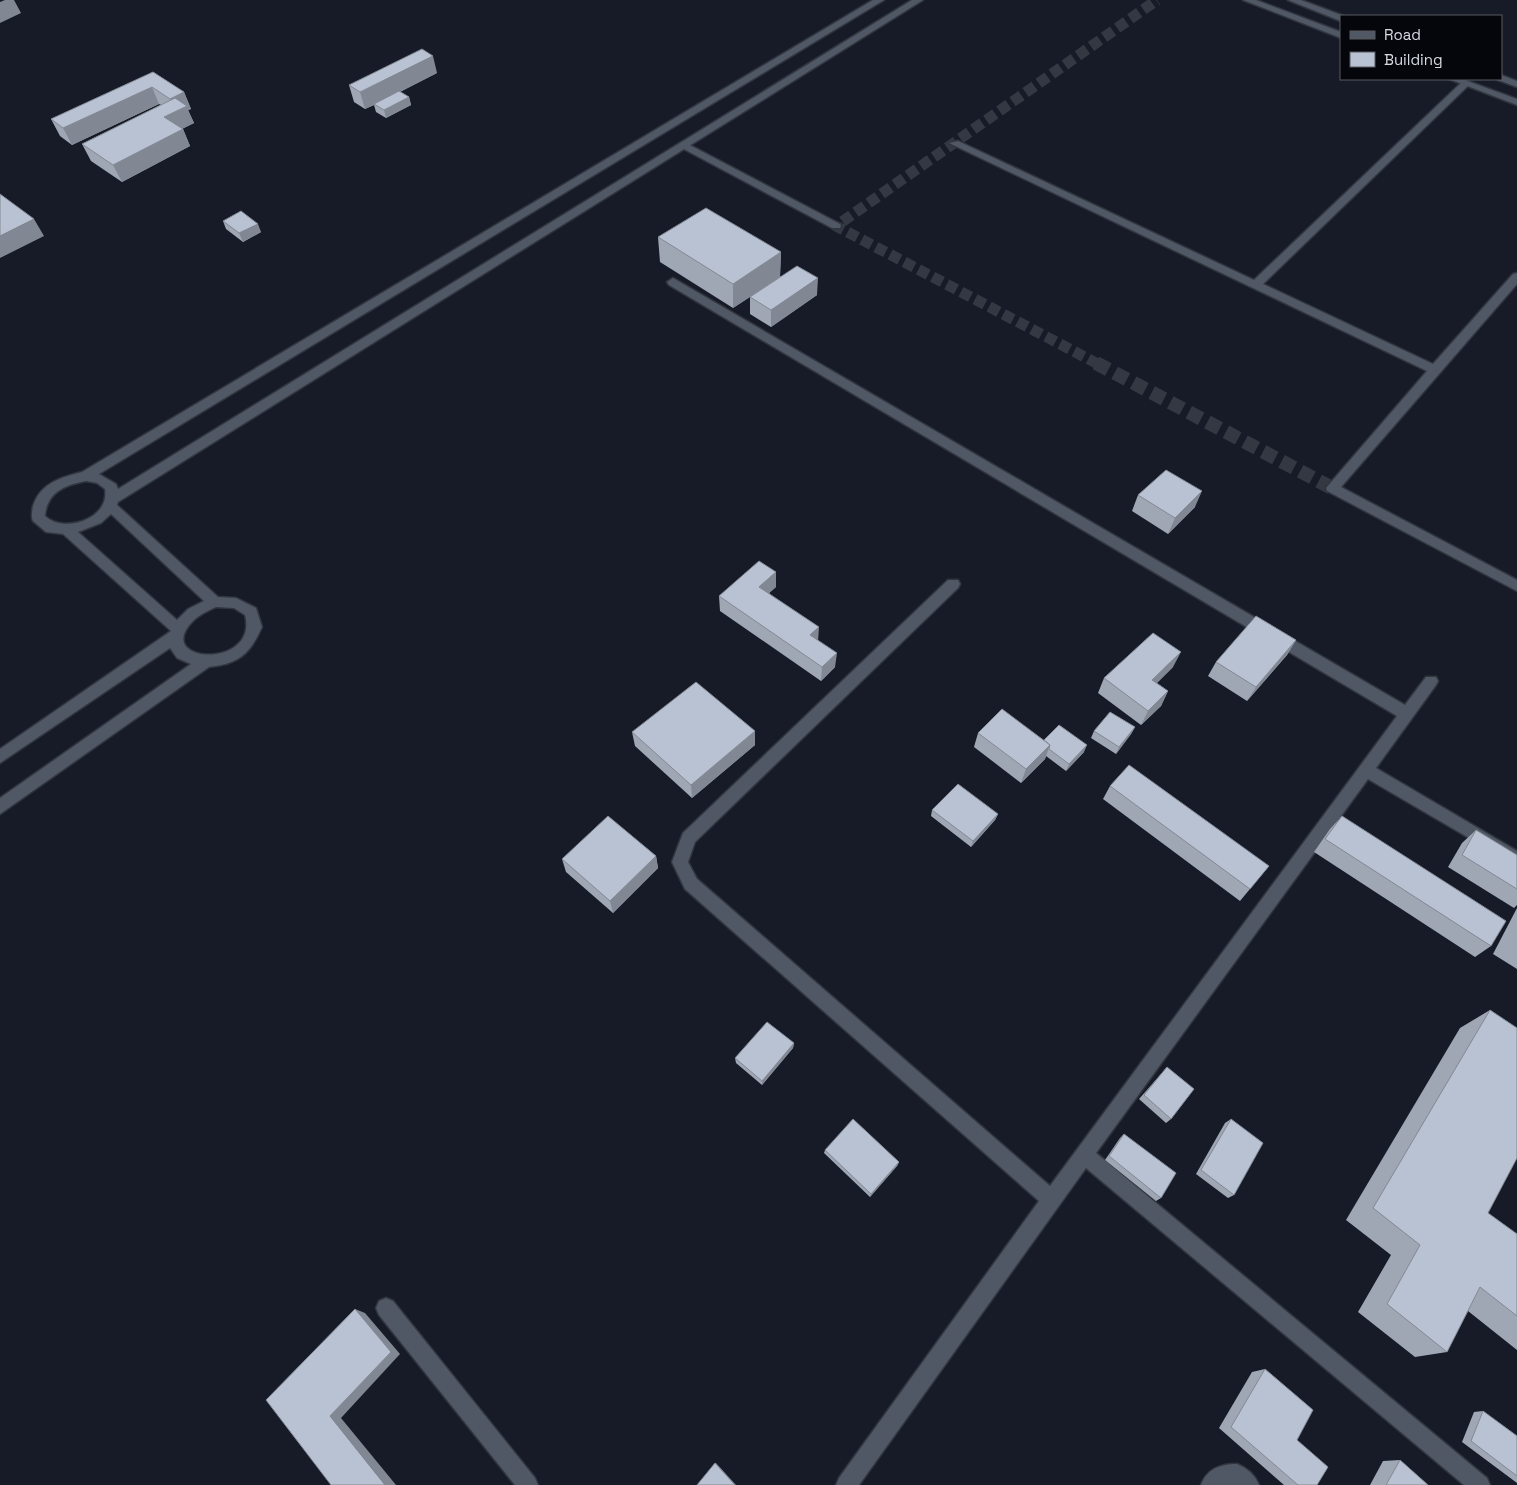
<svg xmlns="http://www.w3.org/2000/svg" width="1517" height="1485" font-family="'Space Grotesk',sans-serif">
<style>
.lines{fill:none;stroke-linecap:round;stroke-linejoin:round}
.minor-tunnel-far1{stroke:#333843;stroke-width:11;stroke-dasharray:11 5;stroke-linecap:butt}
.minor-tunnel{stroke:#333843;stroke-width:14;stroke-dasharray:14 7;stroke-linecap:butt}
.minor-casing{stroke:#31353e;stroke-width:3}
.tertiary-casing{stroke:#31353e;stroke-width:3}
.minor{fill:#505765;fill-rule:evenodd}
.tertiary{fill:#505765;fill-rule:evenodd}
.wall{fill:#9fa7b5}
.shaded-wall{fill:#828893}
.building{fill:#b9c2d2;stroke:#828893}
</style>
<rect width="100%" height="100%" fill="#161b27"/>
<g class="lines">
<!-- minor-tunnel-far1 -->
<path class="minor-tunnel-far1" d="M1098,364L836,226L1157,0"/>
<!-- minor-tunnel -->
<path class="minor-tunnel" d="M1096,363L1332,488"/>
<defs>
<path id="minor" d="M1463,81L1471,83L1263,284L1433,364L1513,274L1517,273V284L1341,487L1517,580V591L1327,491L1326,488L1427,371L949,143L958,141L1254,280Z
M684,142L840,224L841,226L840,228H832L680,147V143Z
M673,278L1405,705L1426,677H1436L1438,681L1436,685L1376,768L1517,851V866L1368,779L1096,1153L1487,1478L1490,1485H1464L1086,1168L859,1485H836L839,1478L1039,1201L685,889L672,862L683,833L948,580H958L960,584L958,588L695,842L688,862L697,879L1050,1186L1397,716L669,285L667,282Z
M386,1298L393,1301L535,1478L538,1485H515L379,1315L376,1308L379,1301Z
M1237,1464C1247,1468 1255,1475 1259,1485H1201C1207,1469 1220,1464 1237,1464Z"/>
<path id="tertiary" d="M873,0H884L99,474L116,484L118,489L912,0H923L118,502L117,505L218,597L236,598L256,608L262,627C250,654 239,664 209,667L0,814V798L191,664L177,658L170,648L0,763V749L171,631L63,534L46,532L33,521C31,517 32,511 33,506C40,483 62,477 82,472ZM86,481L97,483L105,489C110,519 64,534 45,516C47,492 65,485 86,481ZM111,514L204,601L188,609L177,620L78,532L101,523ZM216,607L234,608L245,615C258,666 167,664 186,630C193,618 203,613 216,607Z
M1243,0H1256L1341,32V38Z
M1288,0H1301L1344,16H1341V21L1338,20Z
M1501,75L1517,81V87L1498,80L1501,79Z
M1449,79H1462L1517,99V105Z"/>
</defs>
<!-- minor casing -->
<use href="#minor" class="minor-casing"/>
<!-- tertiary casing -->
<use href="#tertiary" class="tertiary-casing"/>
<!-- minor -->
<use href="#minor" class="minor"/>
<!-- tertiary -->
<use href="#tertiary" class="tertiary"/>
</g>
<!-- wall -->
<path class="wall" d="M153,72L184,92L191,109L188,110L194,123L182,129H183L190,146L122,182L91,161L82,144L161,105L159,104L72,145L60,136L51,119Z
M437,73L400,92L409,97L411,105L386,118L376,112L374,105L365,109L354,102L349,85Z
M223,221L261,232L243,242L226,229Z
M658,237L781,252L780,276L817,295L771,327L750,314V297L733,308L660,262Z
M1138,495L1195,507L1168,534L1132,511Z
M776,587L769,593L818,640L835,667L821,681L720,611L719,596Z
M1296,640L1287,655L1247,701L1208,676L1216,662Z
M1173,667L1157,683L1168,691L1161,706L1141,725L1098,693L1104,678Z
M1135,727L1131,734L1116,754L1091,738L1094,731Z
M755,731V745L692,798L635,746L632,732Z
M978,733L1044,740L1084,752L1066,771L1046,756L1045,759L1021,783L974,747Z
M1110,786L1269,866L1240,901L1103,799Z
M932,810L998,814L995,820L971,847L931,816Z
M1342,816L1491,946L1475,957L1314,852L1330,829Z
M1476,830L1517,855V905L1514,908L1448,867L1462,843Z
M656,856L658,868L613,913L566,872L562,859Z
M1517,908V969L1493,954Z
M1490,1010L1488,1213L1517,1234V1350L1468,1311L1447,1352L1415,1357L1358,1312L1391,1255L1346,1220L1460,1028Z
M794,1043L793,1048L762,1085L736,1063L735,1058Z
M1167,1067L1171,1119L1166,1123L1139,1099Z
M1231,1119L1234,1195L1228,1198L1196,1174L1225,1123Z
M1124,1134L1161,1198L1156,1201L1105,1160L1120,1138Z
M825,1150L899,1162L897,1166L870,1197L824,1153Z
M1265,1369L1297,1440L1317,1485H1284L1219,1428L1252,1372Z
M1483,1411L1517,1436V1483L1462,1442L1474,1412Z
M1400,1460L1428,1485H1370L1383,1461Z"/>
<!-- shaded-wall -->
<path class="shaded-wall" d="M5,0H14L21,13L0,23V2Z
M433,56L437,73L375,104H374V105L365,109L360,92Z
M152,87L159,104L72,145L63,128Z
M184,92L191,109L188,110L194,123L171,134L164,117L175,111L170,99Z
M409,97L411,105L386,118L384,110Z
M183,129L190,146L122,182L113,165Z
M34,219L44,236L0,258V236Z
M258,224L261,232L243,242L239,233Z
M781,252L780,277L733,308V284Z
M818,278L817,295L771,327V310Z
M1202,491L1195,507L1168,534L1175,518Z
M776,572V587L759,602V587Z
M819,627L818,642L810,635Z
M1296,640L1287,655L1247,701L1256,687Z
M1181,652L1173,667L1145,694L1152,680Z
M837,653L835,667L821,681L822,667Z
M1168,691L1161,706L1141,725L1148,711Z
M1135,727L1131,734L1116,754L1119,747Z
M755,731V745L692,798L691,785Z
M1050,745L1045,759L1021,783L1026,769Z
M1087,745L1084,752L1066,771L1069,764Z
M998,814L995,820L971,847L973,841Z
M656,856L658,868L613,913L610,901Z
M794,1043L793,1048L762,1085V1081Z
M899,1162L897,1166L870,1197L871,1194Z
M355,1309L365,1313L400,1354L341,1418L396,1485H385L330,1416Z
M715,1463H716L736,1485H735Z"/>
<!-- building -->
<path class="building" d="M422,49L433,56L360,92L349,85Z
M153,72L184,92L170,99L152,87L63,128L51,119Z
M399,91L409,97L384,110L374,104Z
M175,98L187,106L164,117L183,129L113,165L82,144Z
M0,194L34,219L0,236Z
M706,208L781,252L733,284L658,237Z
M241,211L258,224L239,233L223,221Z
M797,266L818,278L771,310L750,297Z
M1166,470L1202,491L1175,518L1138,495Z
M759,561L776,572L759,587L819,627L810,635L837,653L822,667L719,596Z
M1256,616L1296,640L1256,687L1216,662Z
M1153,633L1181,652L1152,680L1168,691L1148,711L1104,678Z
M696,682L755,731L691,785L632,732Z
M1002,709L1050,745L1026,769L978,733Z
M1110,712L1135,727L1119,747L1094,731Z
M1059,725L1087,745L1069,764L1049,749L1050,745L1044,740Z
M1129,765L1269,866L1250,889L1110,786Z
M958,784L998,814L973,841L932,810Z
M608,816L656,856L610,901L562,859Z
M1342,816L1506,921L1491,946L1325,839Z
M1476,830L1517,855V889L1462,855Z
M1490,1010L1517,1028V1158L1488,1213L1517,1234V1316L1480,1287L1447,1352L1387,1304L1420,1245L1373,1208Z
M767,1022L794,1043L762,1081L735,1058Z
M1167,1067L1194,1089L1171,1119L1144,1095Z
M853,1119L899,1162L871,1194L825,1150Z
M1231,1119L1263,1143L1234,1195L1201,1170Z
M1124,1134L1176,1173L1161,1198L1109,1156Z
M355,1309L391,1352L330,1416L385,1485H331L266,1400Z
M1265,1369L1313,1410L1297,1440L1328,1467L1317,1485H1298L1231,1427Z
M1483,1411L1517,1436V1476L1471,1441Z
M1400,1460L1428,1485H1386Z
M715,1463L735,1485H697Z"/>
<!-- legend -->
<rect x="1340" y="15" width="162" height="65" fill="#05060b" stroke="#595b61"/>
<rect x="1350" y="31" width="25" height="8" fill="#505765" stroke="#595b61"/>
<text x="1384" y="40" font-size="15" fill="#d6dbe3">Road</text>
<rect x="1350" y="52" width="25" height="15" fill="#b9c2d2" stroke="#595b61"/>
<text x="1384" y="65" font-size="15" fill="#d6dbe3">Building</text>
</svg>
